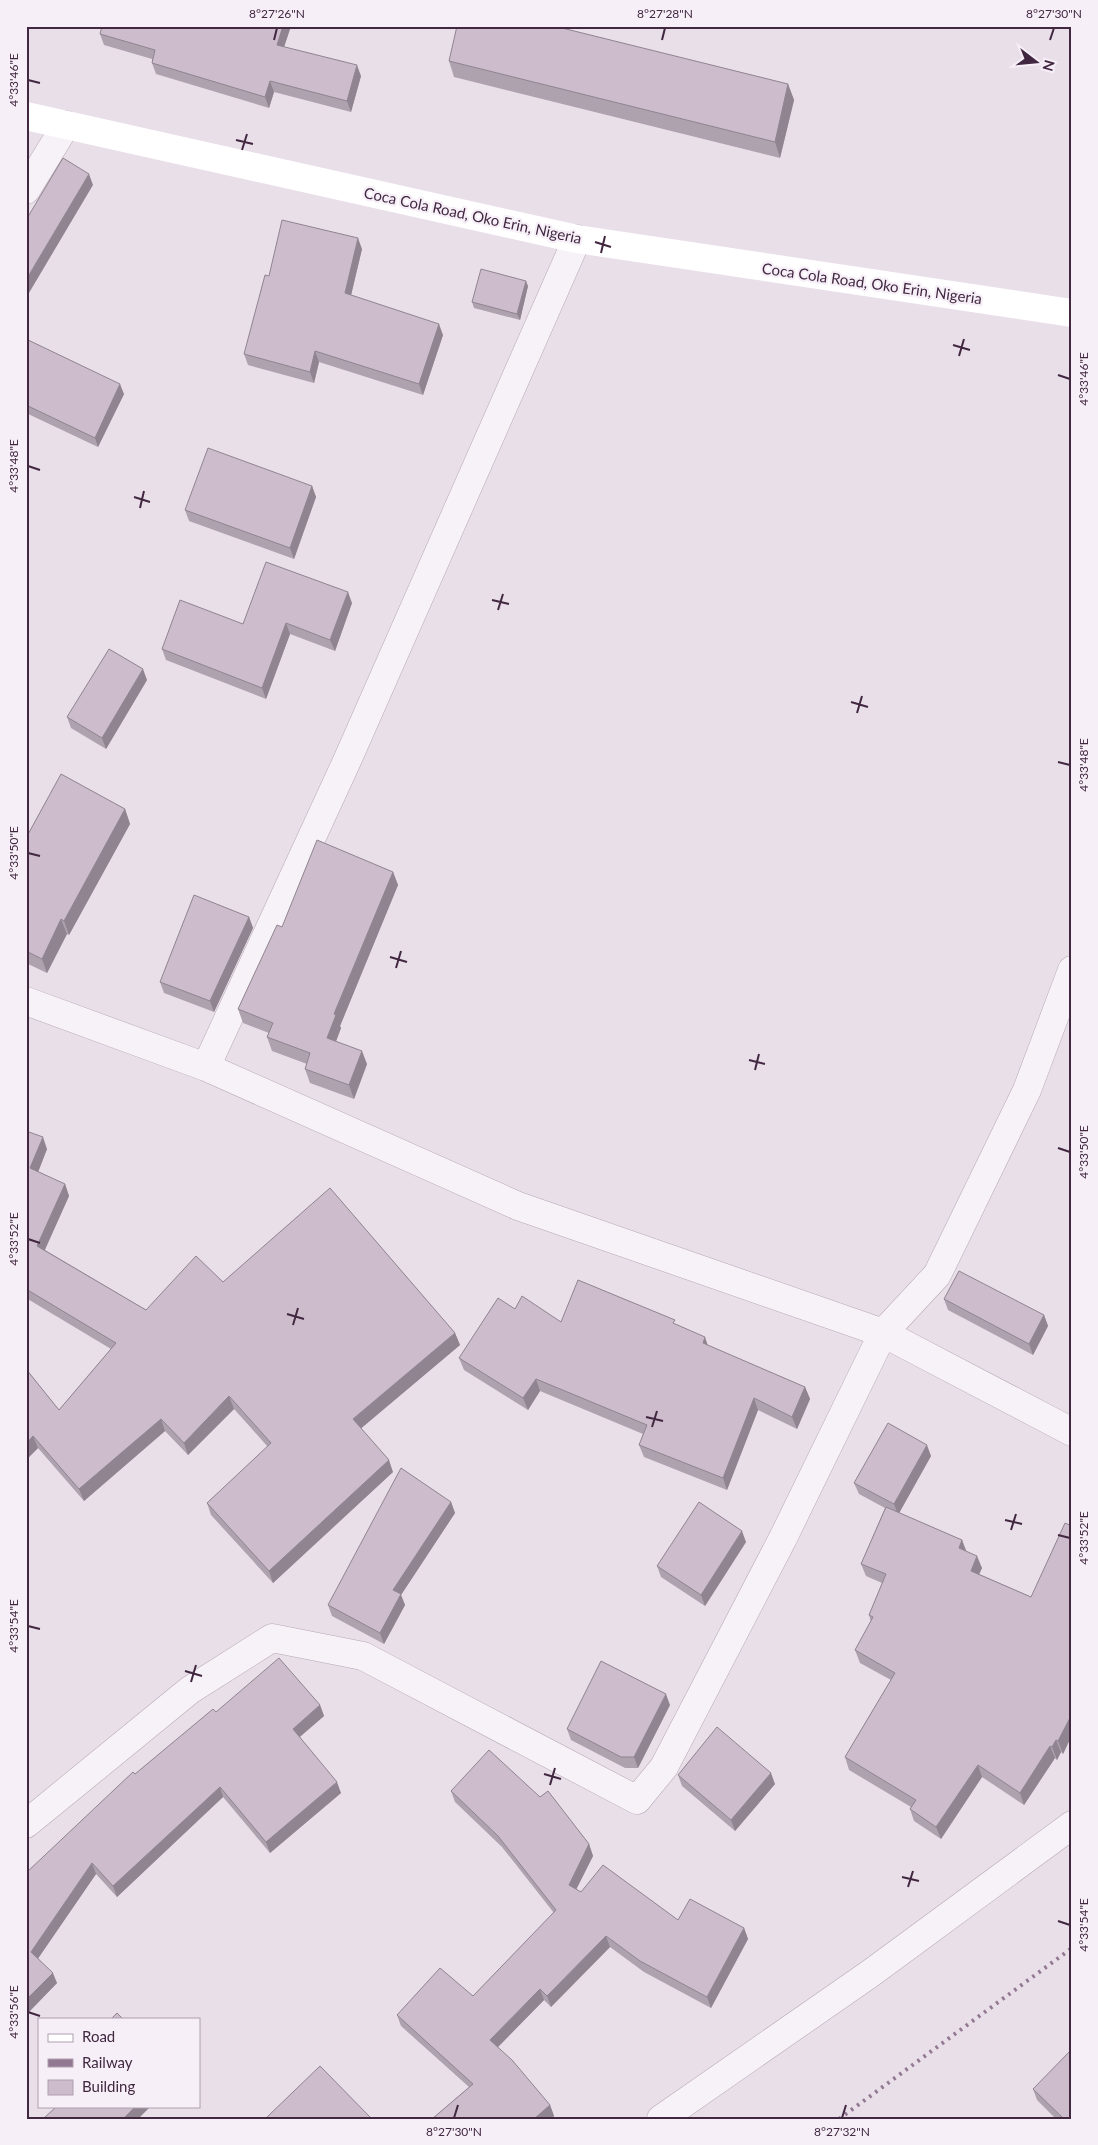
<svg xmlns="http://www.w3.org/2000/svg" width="1098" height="2145" font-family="Lato,sans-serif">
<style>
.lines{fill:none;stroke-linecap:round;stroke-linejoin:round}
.street-casing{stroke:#b7a8b6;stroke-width:29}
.street{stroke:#f7f2f7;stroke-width:28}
.secondary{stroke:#fff;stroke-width:28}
.rail{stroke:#937892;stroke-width:4;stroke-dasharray:2.5 5;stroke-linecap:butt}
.wall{fill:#afa2af}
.shaded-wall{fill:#8f848f}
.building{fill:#ccbccc;stroke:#8f848f}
.ticks{fill:none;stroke:#412740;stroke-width:2}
.labels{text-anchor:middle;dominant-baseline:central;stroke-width:4.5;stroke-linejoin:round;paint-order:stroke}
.street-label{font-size:15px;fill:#412740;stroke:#f6eff7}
.neatline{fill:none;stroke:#412740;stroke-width:2}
.ticks-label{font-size:12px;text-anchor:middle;fill:#412740}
</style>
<rect width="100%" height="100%" fill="#e9dfe9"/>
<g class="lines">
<defs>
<path id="street" d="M26,190L66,125
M26,1001L206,1067L518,1206L883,1333L1072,1432
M206,1067L346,763L577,239
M26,1824L190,1690L272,1638L363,1656L637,1800L664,1767L783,1538L883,1333L937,1275L1027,1090L1072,970
M661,2119L871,1973L1072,1825"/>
</defs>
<!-- street casing -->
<use href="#street" class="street-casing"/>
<!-- street -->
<use href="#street" class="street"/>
<!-- secondary -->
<path class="secondary" d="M26,116L577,239L1072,313"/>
<!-- rail -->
<path class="rail" d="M839,2119L1072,1948"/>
</g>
<!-- wall -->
<path class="wall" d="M204,26H291L284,47L361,76L351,112L274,92L269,108L156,74L152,63V59L104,45L100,34L204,28Z
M449,61L788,84L794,100L780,158L454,77Z
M362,249L351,295L443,335L423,395L319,362L314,383L248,365L244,354L269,276Z
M528,286L520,320L474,308L472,302Z
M26,339L124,394L98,447L26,413Z
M312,486L316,497L294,559L189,521L185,510Z
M352,603L335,651L290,634L266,699L166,660L162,649L243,624Z
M147,680L106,749L71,728L67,717Z
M125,809L130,824L69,935L67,934L47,973L26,963V838Z
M393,872L398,885L340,1026L341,1028L336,1041L367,1064L354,1099L310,1083L305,1069L307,1064L272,1051L267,1037L269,1033L243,1023L238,1009L282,927Z
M249,917L253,928L214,1012L164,993L160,982Z
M26,1131L47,1149L38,1172L65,1184L69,1196L45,1250L146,1310L223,1282L455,1333L460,1345L361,1428L393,1472L273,1583L211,1515L207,1503L268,1447L234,1409L188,1455L165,1431L84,1501L38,1448L26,1460V1369L59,1410L111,1349L26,1298Z
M944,1299L1044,1315L1048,1326L1033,1355L948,1310Z
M515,1309L561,1322L676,1325L708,1346L805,1387L810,1399L797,1429L758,1410L727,1490L644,1457L639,1445L643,1434L540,1391L528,1410L464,1370L459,1358Z
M931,1456L899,1513L962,1540L966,1551L982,1568L979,1574L1031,1597L1072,1526V1735L1063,1754L1061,1752L1057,1760L1055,1758L1024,1805L982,1777L941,1839L914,1821L910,1809L911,1807L849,1770L845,1757L891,1680L860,1663L855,1650L871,1622L869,1615L882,1583L866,1576L861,1564L885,1508L859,1494L854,1483Z
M451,1502L455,1513L401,1595L405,1605L384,1644L332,1616L328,1605Z
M746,1542L705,1606L661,1577L657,1566Z
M320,1705L324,1716L300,1737L341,1793L270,1853L223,1797L117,1897L96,1874L38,1958L57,1983L26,2015V1873L135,1774L216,1712Z
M670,1705L638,1768H625L571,1740L567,1729Z
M678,1775L775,1784L735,1831L682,1786Z
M451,1791L589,1844L593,1856L576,1889L581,1892L678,1920L744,1928L748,1939L711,2008L644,1972L610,1947L551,2007L544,2000L498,2047L550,2105L554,2116L551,2119H432L469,2087L401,2026L397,2015L473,1996L554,1913L502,1847L455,1802Z
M1033,2089L1072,2119H1056L1037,2100Z"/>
<!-- shaded-wall -->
<path class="shaded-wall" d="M283,26H291L281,56L277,45Z
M357,65L361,76L351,112L347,101Z
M270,81L274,92L269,108L265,97Z
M788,84L794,100L780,158L775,142Z
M89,174L93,185L26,298V280Z
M358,238L362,249L349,304L345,293Z
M526,281L528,286L520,320L517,314Z
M439,324L443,335L423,395L419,384Z
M315,351L319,362L314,383L310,372Z
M120,384L124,394L98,447L95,438Z
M312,486L316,497L294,559L290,548Z
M348,592L352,603L335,651L330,640Z
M286,623L290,634L266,699L262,688Z
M143,669L147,680L106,749L102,738Z
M125,809L130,824L69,935L64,921Z
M393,872L398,885L340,1026L341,1028L332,1052L327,1038L334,1014Z
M249,917L253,928L214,1012L210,1001Z
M61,919L67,934L47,973L42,959Z
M362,1051L367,1064L354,1099L349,1085Z
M43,1137L47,1149L35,1180L30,1168Z
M65,1184L69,1196L41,1258L37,1246Z
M1044,1315L1048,1326L1033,1355L1029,1344Z
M455,1333L460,1345L358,1431L353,1419Z
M705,1337L709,1349L703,1343Z
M536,1379L540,1391L528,1410L523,1398Z
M805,1387L810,1399L797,1429L792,1417Z
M229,1396L234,1409L188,1455L184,1443Z
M754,1398L758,1410L727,1490L723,1478Z
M161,1419L165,1431L84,1501L79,1489Z
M33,1436L38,1448L26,1460V1444Z
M927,1445L931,1456L898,1515L894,1504Z
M389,1460L393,1472L273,1583L269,1571Z
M451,1502L455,1513L401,1595L405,1605L384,1644L380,1633L393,1590Z
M742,1531L746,1542L705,1606L701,1595Z
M962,1540L967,1553L959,1548Z
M977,1556L982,1568L975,1583L971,1571Z
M666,1694L670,1705L638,1768L634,1757Z
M320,1705L324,1716L297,1739L293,1729Z
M1072,1714V1735L1063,1754L1058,1741Z
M1056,1740L1061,1752L1057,1760L1052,1747Z
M1050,1746L1055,1758L1024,1805L1020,1793Z
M978,1765L982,1777L941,1839L936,1827Z
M771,1773L775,1784L735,1831L731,1820Z
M337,1782L341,1793L270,1853L266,1842Z
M220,1787L223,1797L117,1897L113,1886Z
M589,1844L593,1856L573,1896L569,1885Z
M92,1863L96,1874L35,1963L31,1952Z
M744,1928L748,1939L711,2008L707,1997Z
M606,1936L610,1947L551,2007L547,1996Z
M53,1973L57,1983L26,2015V2000Z
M540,1989L544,2000L494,2051L490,2040Z
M550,2105L554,2116L551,2119H534Z
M136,2106H151L138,2119H123Z"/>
<!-- building -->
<path class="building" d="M102,26H199L204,28V26H283L277,45L357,65L347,101L270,81L265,97L152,63L155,50L100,34Z
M457,26H554L788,84L775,142L449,61Z
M63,158L89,174L26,280V220Z
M282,220L358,238L345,293L439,324L419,384L315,351L310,372L244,354L265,275L269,276Z
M481,269L526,281L517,314L472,302Z
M26,339L120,384L95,438L26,405Z
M208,448L312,486L290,548L185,510Z
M266,562L348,592L330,640L286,623L262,688L162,649L180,600L243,624Z
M109,649L143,669L102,738L67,717Z
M61,774L125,809L64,921L61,919L42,959L26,951V838Z
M317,840L393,872L334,1014L336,1015L327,1038L362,1051L349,1085L305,1069L310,1053L267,1037L273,1023L238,1009L277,925L282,927Z
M194,895L249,917L210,1001L160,982Z
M26,1131L43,1137L30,1168L65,1184L37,1246L146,1310L196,1256L223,1282L330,1188L455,1333L353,1419L389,1460L269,1571L207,1503L271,1443L229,1396L184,1443L161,1419L79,1489L33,1436L26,1444V1369L59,1410L116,1343L26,1289Z
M959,1271L1044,1315L1029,1344L944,1299Z
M578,1280L675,1320L673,1323L705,1337L703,1343L805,1387L792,1417L754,1398L723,1478L639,1445L647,1425L536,1379L523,1398L459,1358L498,1298L515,1309L522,1296L561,1322Z
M888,1423L927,1445L894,1504L854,1483Z
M401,1468L451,1502L393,1590L401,1594L380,1633L328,1605Z
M699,1502L742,1531L701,1595L657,1566Z
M886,1507L962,1540L959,1548L977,1556L971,1571L1031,1597L1065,1523L1072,1526V1714L1058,1741L1056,1740L1052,1747L1050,1746L1020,1793L978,1765L936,1827L910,1809L916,1800L845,1757L895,1673L855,1650L873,1617L869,1615L886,1574L861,1564Z
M279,1658L320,1705L293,1729L337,1782L266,1842L220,1787L113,1886L92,1863L31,1952L53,1973L26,2000V1885L27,1884H26V1873L133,1772L135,1774L213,1709L216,1712Z
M601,1661L666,1694L634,1757H621L567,1729Z
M717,1727L771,1773L731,1820L678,1775Z
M489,1750L540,1797L548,1791L589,1844L569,1885L581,1892L603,1865L678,1920L690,1899L744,1928L707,1997L640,1961L606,1936L547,1996L540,1989L490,2040L512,2060L550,2105L534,2119H432L473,2084L397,2015L440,1968L473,1996L556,1910L498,1836L451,1791Z
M117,2013L123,2019H111Z
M1072,2049V2119H1064L1033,2089Z
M320,2066L372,2119H265Z
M57,2106H136L123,2119H43Z"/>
<!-- ticks -->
<path class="ticks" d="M274,40L277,28M662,40L665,28M1050,40L1054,28M28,80L40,83M236,140L253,144M242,150L247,134M595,242L611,247M601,253L605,236M953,345L970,350M959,356L964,339M1058,375L1070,379M28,466L40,470M134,497L150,502M140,508L144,491M492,600L509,604M498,610L503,594M851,702L868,707M857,713L862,696M1058,762L1070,765M28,853L40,856M390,957L407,962M396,968L401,951M749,1060L765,1064M755,1070L759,1054M1058,1148L1070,1152M28,1239L40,1243M287,1314L304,1319M293,1325L298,1308M646,1417L663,1421M652,1427L657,1411M1005,1520L1022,1524M1011,1530L1016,1514M1058,1535L1070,1538M28,1626L40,1629M185,1671L202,1676M191,1682L196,1665M544,1774L561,1779M550,1785L555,1768M902,1877L919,1881M908,1887L913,1871M1058,1921L1070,1925M28,2012L40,2016M454,2118L458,2105M842,2118L846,2105"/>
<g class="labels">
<!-- street labels -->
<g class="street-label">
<text transform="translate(473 215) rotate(12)">Coca Cola Road, Oko Erin, Nigeria</text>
<text transform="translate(872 283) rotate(8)">Coca Cola Road, Oko Erin, Nigeria</text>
</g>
</g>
<!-- border -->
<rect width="1098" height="2145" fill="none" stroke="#f6eff7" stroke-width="55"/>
<!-- legend -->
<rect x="38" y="2018" width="162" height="90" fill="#f6eff7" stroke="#ae9fae"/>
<rect x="48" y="2034" width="25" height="8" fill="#ffffff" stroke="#ae9fae"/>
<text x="82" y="2042" font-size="15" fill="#412740">Road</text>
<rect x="48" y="2059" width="25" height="8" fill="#937892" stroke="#ae9fae"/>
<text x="82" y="2068" font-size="15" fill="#412740">Railway</text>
<rect x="48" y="2080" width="25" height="15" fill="#ccbccc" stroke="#ae9fae"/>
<text x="82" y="2092" font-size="15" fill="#412740">Building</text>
<!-- north arrow -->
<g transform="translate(1036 62) rotate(106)" stroke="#f6eff7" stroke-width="4" paint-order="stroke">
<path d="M0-4L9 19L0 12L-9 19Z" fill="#412740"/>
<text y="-8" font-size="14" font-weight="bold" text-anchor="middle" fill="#412740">N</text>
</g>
<rect x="28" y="28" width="1042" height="2090" class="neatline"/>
<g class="ticks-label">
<text x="277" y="18">8°27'26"N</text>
<text x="665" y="18">8°27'28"N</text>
<text x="1054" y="18">8°27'30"N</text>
<text transform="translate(14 80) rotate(-90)" y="4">4°33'46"E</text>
<text transform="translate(1084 379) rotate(-90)" y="4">4°33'46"E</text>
<text transform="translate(14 466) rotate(-90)" y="4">4°33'48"E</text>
<text transform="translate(1084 765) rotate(-90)" y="4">4°33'48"E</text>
<text transform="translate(14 853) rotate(-90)" y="4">4°33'50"E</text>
<text transform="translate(1084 1152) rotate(-90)" y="4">4°33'50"E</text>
<text transform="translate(14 1239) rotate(-90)" y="4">4°33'52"E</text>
<text transform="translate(1084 1538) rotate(-90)" y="4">4°33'52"E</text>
<text transform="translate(14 1626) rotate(-90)" y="4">4°33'54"E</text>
<text transform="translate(1084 1925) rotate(-90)" y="4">4°33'54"E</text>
<text transform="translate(14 2012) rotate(-90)" y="4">4°33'56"E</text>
<text x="454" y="2136">8°27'30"N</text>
<text x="842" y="2136">8°27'32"N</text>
</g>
</svg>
